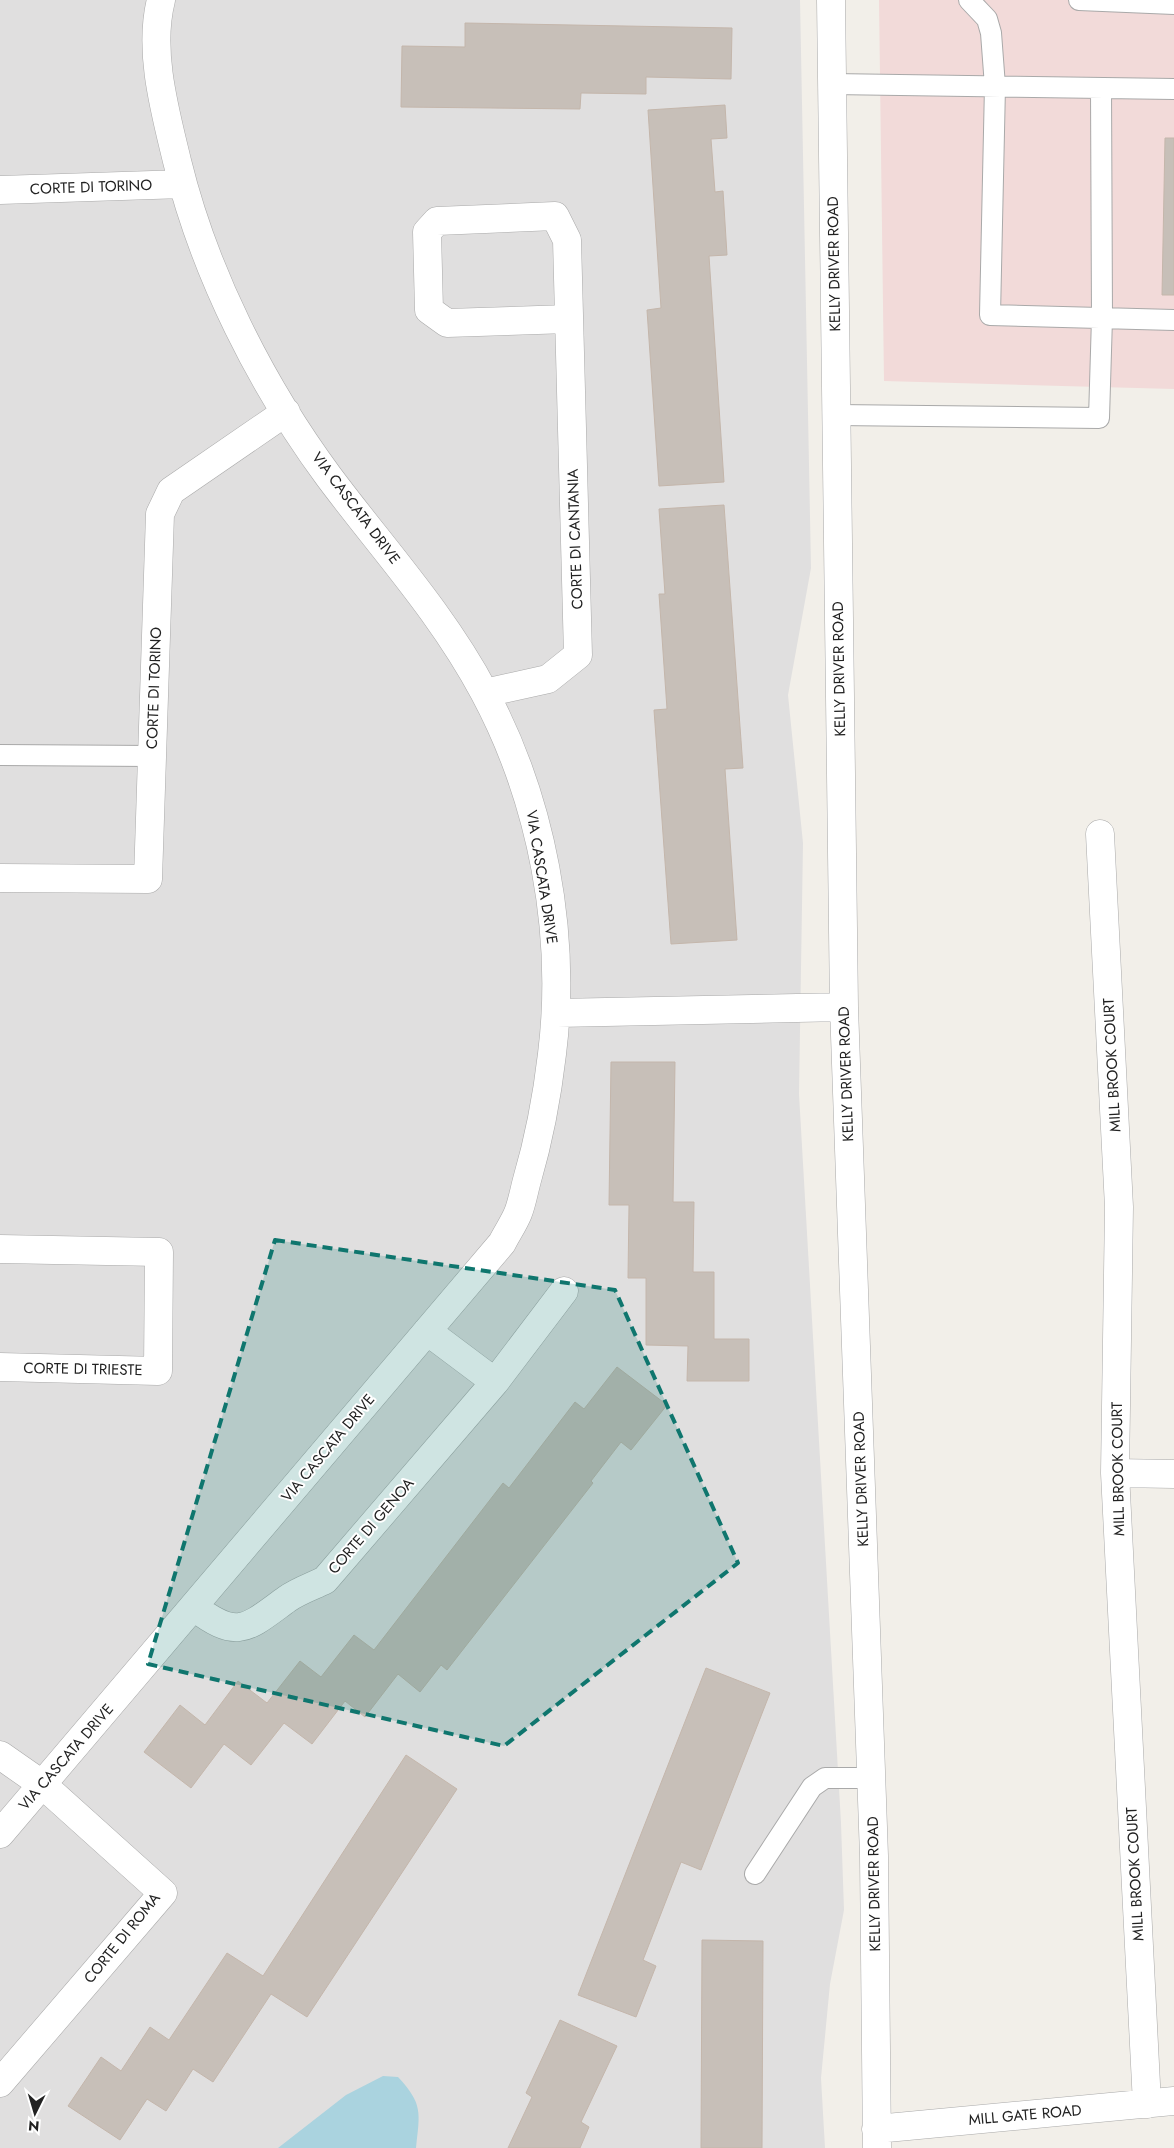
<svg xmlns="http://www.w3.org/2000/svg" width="1174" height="2148" font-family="Jost,sans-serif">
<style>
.residential{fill:#e0dfdf}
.commercial{fill:#f2dad9}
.water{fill:#aad3df}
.building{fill:#c7bfb8;stroke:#c4b6ab}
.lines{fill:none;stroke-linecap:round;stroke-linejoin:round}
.lane-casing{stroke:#a9a9a9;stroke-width:22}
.street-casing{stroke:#a9a9a9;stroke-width:29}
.lane{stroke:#fff;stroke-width:20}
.street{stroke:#fff;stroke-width:28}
.marked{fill:#0f766e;fill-opacity:0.2;stroke:#0f766e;stroke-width:4;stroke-dasharray:10 6;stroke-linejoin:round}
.labels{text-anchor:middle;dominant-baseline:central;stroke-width:4;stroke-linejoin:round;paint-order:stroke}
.street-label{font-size:15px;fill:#222;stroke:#fff}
</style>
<rect width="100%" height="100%" fill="#f2efe9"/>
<!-- residential -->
<path class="residential" d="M0,0H800L811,568L788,695L803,843L799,1094L841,1823L844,1910L830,1984L821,2078L825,2148H0Z"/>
<!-- commercial -->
<path class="commercial" d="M879,0H1174V389L884,381Z"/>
<!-- water -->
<path class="water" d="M383,2076L398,2077C423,2104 420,2112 416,2148H278L346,2095Z"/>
<!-- building -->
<path class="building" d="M465,23L732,28L731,79L646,77V94L581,93L580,109L401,107L402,46L465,47Z
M725,105L727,138L711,139L715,192L723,191L727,255L709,256L724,482L659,486L647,310L661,308L648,110Z
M1165,138H1174V295H1162Z
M724,505L743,768L725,769L737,940L671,944L654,710L667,709L659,594H665L659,509Z
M611,1062H675L673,1202H694L693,1272H714V1339H749V1381H687L688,1346L646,1345V1278H628L629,1205H609Z
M617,1367L667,1405L631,1450L621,1442L591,1481L593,1483L447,1670L441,1665L420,1692L398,1674L365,1717L345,1701L312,1744L284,1723L251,1765L224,1744L191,1788L144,1752L180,1705L205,1725L238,1681L267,1703L300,1661L321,1677L354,1635L374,1650L503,1483L509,1488L575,1402L584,1409Z
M706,1668L770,1693L701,1870L681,1862L643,1960L656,1966L636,2017L578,1995Z
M406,1755L457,1789L307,2017L271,1994L213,2082L193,2069L166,2111L147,2099L120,2140L68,2106L101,2057L121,2071L150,2027L169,2040L227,1953L263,1976Z
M702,1940L763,1941L762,2148H701Z
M560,2020L617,2046L581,2122L589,2127L580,2148H508L532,2097L526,2093Z"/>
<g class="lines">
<defs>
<path id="lane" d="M969,0L987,19L991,33L995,86L990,315L1174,320
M1079,0L1174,4
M832,84L1174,89
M836,415L1099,418L1102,318L1101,88
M0,755L152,756
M755,1874L812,1787L825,1778H872"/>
<path id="street" d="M831,0L844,1007L874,1856L877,2148
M0,190L183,184
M485,693L548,679L578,655L567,240L555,216L437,221L427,232L429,310L447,323L568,319
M1100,834L1119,1207L1115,1473L1147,2104
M0,878L148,879L160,514L171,491L286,412
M557,1013L844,1007
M0,1249L159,1252L158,1371L0,1367
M495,1382L564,1291
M1115,1473L1174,1474
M194,1607C238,1641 247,1628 287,1599C298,1591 313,1586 325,1580L495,1382L427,1331
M0,1755L43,1785L163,1893L0,2083
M0,1834L502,1243C507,1233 514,1223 518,1213C522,1203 524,1191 527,1180C539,1139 547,1097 552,1054C567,933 542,800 484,692C442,613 382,548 329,477C261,385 204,272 177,161C165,111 148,51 161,0
M876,2129L1174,2101"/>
</defs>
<!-- lane casing -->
<use href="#lane" class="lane-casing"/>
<!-- street casing -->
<use href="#street" class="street-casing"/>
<!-- lane -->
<use href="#lane" class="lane"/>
<!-- street -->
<use href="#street" class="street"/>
</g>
<!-- marked area -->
<path class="marked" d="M275,1240L615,1290L738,1563L504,1746L148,1664Z"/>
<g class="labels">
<!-- street labels -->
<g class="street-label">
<text transform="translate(91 187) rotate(-2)">CORTE DI TORINO</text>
<text transform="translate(834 264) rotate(-91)">KELLY DRIVER ROAD</text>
<text transform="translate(356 508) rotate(53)">VIA CASCATA DRIVE</text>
<text transform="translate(575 539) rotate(-92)">CORTE DI CANTANIA</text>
<text transform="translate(839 669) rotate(-91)">KELLY DRIVER ROAD</text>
<text transform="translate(154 688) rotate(-88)">CORTE DI TORINO</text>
<text transform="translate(542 877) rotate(81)">VIA CASCATA DRIVE</text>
<text transform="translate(1112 1065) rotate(-93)">MILL BROOK COURT</text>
<text transform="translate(846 1074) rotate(-92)">KELLY DRIVER ROAD</text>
<text transform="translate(83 1369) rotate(1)">CORTE DI TRIESTE</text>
<text transform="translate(328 1448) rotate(-50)">VIA CASCATA DRIVE</text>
<text transform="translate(1118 1469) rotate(-91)">MILL BROOK COURT</text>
<text transform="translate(861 1479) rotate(-92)">KELLY DRIVER ROAD</text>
<text transform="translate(371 1526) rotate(-49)">CORTE DI GENOA</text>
<text transform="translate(66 1757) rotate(-49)">VIA CASCATA DRIVE</text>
<text transform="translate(1135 1874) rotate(-93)">MILL BROOK COURT</text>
<text transform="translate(874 1884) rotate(-91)">KELLY DRIVER ROAD</text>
<text transform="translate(122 1938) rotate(-51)">CORTE DI ROMA</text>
<text transform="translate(1025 2115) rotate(-5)">MILL GATE ROAD</text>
</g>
</g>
<!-- north arrow -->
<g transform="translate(35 2113) rotate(185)" stroke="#ffffff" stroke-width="4" paint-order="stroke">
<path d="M0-4L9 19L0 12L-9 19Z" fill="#222222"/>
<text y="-8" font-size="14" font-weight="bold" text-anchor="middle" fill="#222222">N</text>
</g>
</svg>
